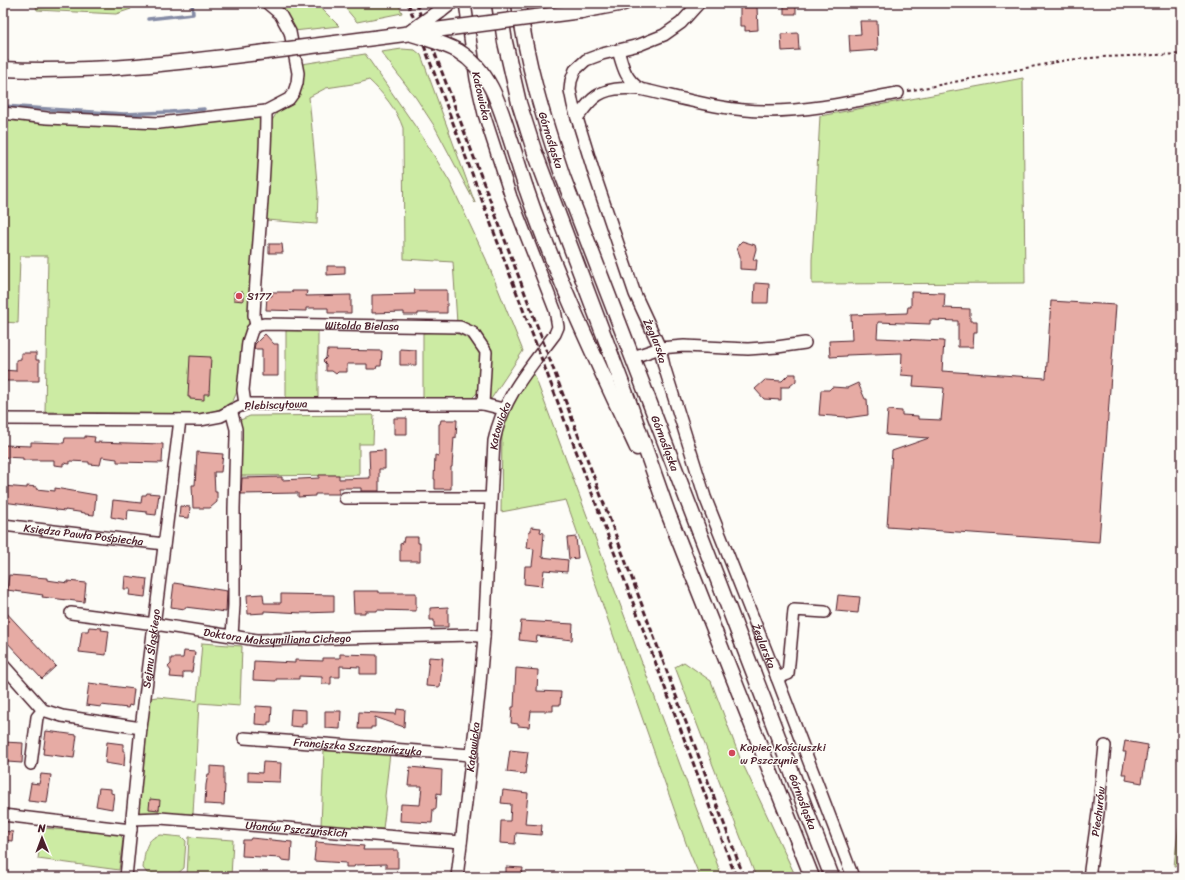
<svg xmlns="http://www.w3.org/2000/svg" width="1185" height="880" font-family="Sriracha,sans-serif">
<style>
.green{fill:#cceba3;stroke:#8b8567}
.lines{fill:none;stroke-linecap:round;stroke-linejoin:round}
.stream{stroke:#858ba5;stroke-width:3.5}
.building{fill:#e6aba4;stroke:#4a1f2b}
.minor-casing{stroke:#4a1f2b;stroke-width:14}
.major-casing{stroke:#4a1f2b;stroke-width:17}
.path{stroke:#4a1f2b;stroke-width:2;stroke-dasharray:3 3;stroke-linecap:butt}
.minor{stroke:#fdfcf7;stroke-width:11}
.major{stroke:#fdfcf7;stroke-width:14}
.rail{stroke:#4a1f2b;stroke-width:3;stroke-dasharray:6 3;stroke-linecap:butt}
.major-bridge-casing{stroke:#4a1f2b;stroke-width:17;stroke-linecap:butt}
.major-bridge{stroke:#fdfcf7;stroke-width:14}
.poi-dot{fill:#d1495b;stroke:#fdfcf7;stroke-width:1.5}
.labels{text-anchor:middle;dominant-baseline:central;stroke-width:3;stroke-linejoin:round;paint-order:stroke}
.street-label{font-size:11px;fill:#4a1f2b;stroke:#fdfcf7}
.poi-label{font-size:11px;fill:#4a1f2b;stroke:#fdfcf7;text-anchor:start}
</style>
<rect width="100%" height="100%" fill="#fdfcf7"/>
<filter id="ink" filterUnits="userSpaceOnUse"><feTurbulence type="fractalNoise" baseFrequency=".025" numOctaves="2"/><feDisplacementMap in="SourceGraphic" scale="8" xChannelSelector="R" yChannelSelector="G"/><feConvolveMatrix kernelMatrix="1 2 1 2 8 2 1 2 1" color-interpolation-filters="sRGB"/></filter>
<g filter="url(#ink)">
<!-- green -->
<path class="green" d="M35,3H130L131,9L116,14L37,10Z
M272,3H316L339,26L294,31Z
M341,3H398L402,13L357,22Z
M402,49L415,50L421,55L475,203L435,127L416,98L381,52Z
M365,54L422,136L450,182L486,259L523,351L491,399H486L489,349L477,329L457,323L453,262L404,259L403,128C397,110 383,93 369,80L359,83L326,88L309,97L318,193L317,224L266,220L271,122L278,111L286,106L303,73L302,64Z
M1023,78L1025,283L812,284V260L820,116Z
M263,115L250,326L239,387L233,401L220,409L211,412L197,414L45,412L48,256H20L18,323L3,322V118L89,123Z
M286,330H318V399L286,398Z
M447,331C465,336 470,337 482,353L479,391L471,399H423V333Z
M534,374L722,877H700L687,846L566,500L501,512L502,427L524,379Z
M374,415L373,444H359V475L238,476V421L250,416Z
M202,643L242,646L240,706L199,703L193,814L139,815L137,808L150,698L157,697L197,701Z
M684,662L711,681L740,758L796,877H756L675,667Z
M324,749L390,753L385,796L386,804L383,829L321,826Z
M1182,797V867L1174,866Z
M42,828L120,834L123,839L119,870L38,859Z
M161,835L182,837L186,841L184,868L175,876L147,873L143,868C145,854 144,838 161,835Z
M189,837L233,840L231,877H187Z"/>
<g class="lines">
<!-- stream -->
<path class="stream" d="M148,19L193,14L192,3
M3,106L124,114L170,112L204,109"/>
</g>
<!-- building -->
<path class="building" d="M784,4H796V14H784Z
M740,7H757L758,30L745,31V26H740Z
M860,21H877L878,50L850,52L849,35L861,34Z
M798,33L799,50L782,51L781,34Z
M742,241L755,245L756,249L753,260H757L756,270L740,269V256L737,248L739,244Z
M269,244H282L283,253H269Z
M327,266H345V274L327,275Z
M755,283L769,284L768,303H754Z
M414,290H447V313H418V315H404V312L372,313V295L415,294Z
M292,291H307L306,296L351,295V313H328V308H306V311L266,310L267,296H272V292H292Z
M234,292H243V301L234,300Z
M911,292L945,293L944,308L970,309V321H977V332H974L973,347H958V321L930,320V324L878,322L877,338L944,341L942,371L1046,378L1051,301L1116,305L1099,542L887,527L892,451L929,438L886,435L888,410L902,411V415L918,416V419L941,420L944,388L913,386L914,376L901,375L902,353L846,355V356L830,357L829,341L852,340L851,315L907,313L908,307H911Z
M265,334L274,344H278V376H262V349H254L255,344Z
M400,349L416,350V365H400Z
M327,350L382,351L381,366H377L376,369H367V364H347V372H338L336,374L332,371H326V364L323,361L326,358Z
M21,353H36V360H39V381H3V370L16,371V360L21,359Z
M190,356L211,357L209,394H204V400L190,399V397H188Z
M789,374H796V381L789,387H781V400L764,399L755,389L765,380L782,381Z
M858,383L865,399H867L868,415L846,418V417L819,415L821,390H829L832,387L847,388Z
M394,418H407V434H394Z
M441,420H457L456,438L454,437L452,467H451V489H435V479H434L435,455L439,456V424H440Z
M85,436L95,437L94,442L163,444L162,463L117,462V459L102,457L100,465L89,464V462L70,461V464L63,463V466L54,465V460H23V458L3,457V445L31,446V442L64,443L65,438H85Z
M385,450V469H379V491H361V488H339V494H315V496L298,497V493L241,494L242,478L282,477V480L319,478V475H339V479L370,478L369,451Z
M197,452L223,454L221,472H214L215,492H217V502L210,508H193L192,485H195Z
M3,486L27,488V486L37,487L36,489L55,491V488L96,495L94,515L85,514V513L65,510V511L56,510V509L3,502Z
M147,493L159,494L156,515L147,514V512L128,510L127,520L111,517L113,500L141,503L142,495H146Z
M180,506L190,507L189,518L179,517Z
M531,527L541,528L540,532L544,533L542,557L568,560L567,572L544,570L542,586L524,584L525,566H532L534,549L527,548L529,531H531Z
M404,537H418V543H420V561H400V544L403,543Z
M576,537L578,558L569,559L567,538Z
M9,575L47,578V580L68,583V581L86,583L84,602L42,597L43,595L7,590Z
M125,576L147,579L145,597L129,595L130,589H124Z
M174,583L227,591L226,612L185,607V609L171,607Z
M353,591H379V593H416V611L377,610V611H365V613H354Z
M263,594L264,603H281V594L334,595V612L303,613L264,611V613L248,614L247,595Z
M838,595L860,597L858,613L836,611Z
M448,607V627H434V620H430V608Z
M3,609L56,666L42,679L3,638Z
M521,621L573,624L572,640L537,636L536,642L519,640Z
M89,627L102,628L101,630L109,631L106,655L79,652L82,631H88Z
M184,651L195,652L192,672H183V678L170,677L171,671L168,667L171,664V658H183Z
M340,654L377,655V674H360V667L340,666V677H331V684H322V677L299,676V679H276V681L253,680L254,661L295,663V660L323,661V658H340Z
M429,657L443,658L440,687L426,686Z
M516,668L538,670L537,691L561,692L560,705H553V711H531L529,727L518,726V724L511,723L512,707H514Z
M89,683L134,689L132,706L129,705L128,708L101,705V707L86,705Z
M256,706L272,707L271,722H268V725L255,724Z
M291,709L306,710V724H302V727L290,726Z
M397,709L405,710L404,727L375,717V727H371V729H358L359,712L396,714Z
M325,711H341L340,729L325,728Z
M46,731L77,735L74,758L43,754Z
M1125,741L1148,745L1142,783L1126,780L1127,774H1122L1126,752H1123Z
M3,742L23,743L22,763L7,762V755H3Z
M107,742L123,744V751H125L124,766L105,763Z
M510,750L528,752L525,774L507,772Z
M263,762L281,763L280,782L248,781V772L262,773Z
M210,766L224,767V785H225L224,805L205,804L206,785L208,774H210Z
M410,767L442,770L441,794L437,793L436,809H433L432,823L400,821L401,804L420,805L422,786H408Z
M41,774L51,775L47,803L28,801L31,783L39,784Z
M99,788L111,789V793L114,794L112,809L96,806Z
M503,790L528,793L525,824L542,825L541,835L516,833L515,844L500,843L501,821H510L511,804L501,803Z
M150,799L160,800L159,810L149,809Z
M3,831L13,832L12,841L3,840Z
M251,838L292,842L291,861L281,860V858L242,856L243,840H250Z
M316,842L364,846L363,850H398V868H386V864L355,865L354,867H346V863L314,861Z
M506,867L523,868L522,877H506Z"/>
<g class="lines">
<defs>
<g id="minor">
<path id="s1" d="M699,3L681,23L664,35L639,45L602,54L586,60L575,70L571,81L570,90L573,105L594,173L635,294L660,348L664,366L705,497L777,678L853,877"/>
<path d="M618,50C623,67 625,79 640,89"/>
<path d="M3,113L47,118L159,123L266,111L289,99L294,92L297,83L298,73L290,32L280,14L267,3"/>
<path d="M577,118C582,112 587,104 593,99C606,87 624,88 640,89C682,98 726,112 769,111C812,111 855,101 898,93"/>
<path d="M256,326L254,315C257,247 266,179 266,111"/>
<path d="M633,357L660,348L684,346L748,349L777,347L805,343"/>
<path id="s2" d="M245,404L243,390L248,342L252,330L256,326L264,324L460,327L473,333L486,352L483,404"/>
<path d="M231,410L236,429V437L234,508V605L232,636"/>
<path d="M3,419L200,420L221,416L238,407L245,404H483L503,409"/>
<path d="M345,498H490"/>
<path id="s3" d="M3,525L164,544"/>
<path id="s4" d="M71,613L155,624L257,640L472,635L484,637"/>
<path d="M3,665L43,710L62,716L141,728"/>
<path d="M777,678L788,674L794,610L825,612"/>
<path id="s5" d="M244,738L471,755"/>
<path d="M31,764L37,717L43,710"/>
<path d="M3,815L131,830"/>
<path id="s6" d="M132,819L160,818L461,842"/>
<path id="s7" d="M126,877L141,728L180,420"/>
<path id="s8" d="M457,877L479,695L484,637L494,441C503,397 529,369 555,334L558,327L555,310L511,197L484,114L476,79L465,3"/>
<path id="s9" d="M1089,877L1098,813L1105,746"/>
</g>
<g id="major">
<path d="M499,3L505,42L519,103L534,150L629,402L668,513L812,877"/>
<path id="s10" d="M519,3C526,63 544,120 563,177L832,877"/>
<path d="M440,11L450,3"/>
<path d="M581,11L624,3"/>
<path d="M3,69C92,73 178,63 266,52"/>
<path d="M526,188C556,277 597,362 637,448"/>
</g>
</defs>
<!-- minor casing -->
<use href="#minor" class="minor-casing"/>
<!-- major casing -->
<use href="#major" class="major-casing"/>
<!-- path -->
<path class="path" d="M908,91L1067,60L1102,57L1182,54"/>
<!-- minor -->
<use href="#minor" class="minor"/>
<!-- major -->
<use href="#major" class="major"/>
<!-- rail -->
<path class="rail" d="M408,3L736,877
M416,3L744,877"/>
<defs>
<path id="major-bridge" d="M411,32L440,11
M412,34C427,39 444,43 458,51C489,70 499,103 509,135C515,153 520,170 526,188
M266,52L581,11"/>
</defs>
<!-- major-bridge casing -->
<use href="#major-bridge" class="major-bridge-casing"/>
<!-- major-bridge -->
<use href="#major-bridge" class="major-bridge"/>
</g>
</g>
<!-- markers -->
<g class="poi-dot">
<circle cx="239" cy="296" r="4"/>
<circle cx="732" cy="753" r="4"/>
</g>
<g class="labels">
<!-- street labels -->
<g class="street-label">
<text transform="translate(481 96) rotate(77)">Katowicka</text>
<text stroke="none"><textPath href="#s10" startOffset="141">Górnośląska</textPath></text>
<text stroke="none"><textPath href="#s2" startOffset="187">Witolda Bielasa</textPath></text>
<text stroke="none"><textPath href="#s1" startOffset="431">Żeglarska</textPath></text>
<text transform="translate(276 405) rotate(-2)">Plebiscytowa</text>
<text stroke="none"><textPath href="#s8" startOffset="454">Katowicka</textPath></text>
<text stroke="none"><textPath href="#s10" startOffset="465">Górnośląska</textPath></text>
<text stroke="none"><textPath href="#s3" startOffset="81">Księdza Pawła Pośpiecha</textPath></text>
<text stroke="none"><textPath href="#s4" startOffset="208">Doktora Maksymiliana Cichego</textPath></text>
<text stroke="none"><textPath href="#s1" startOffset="755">Żeglarska</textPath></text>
<text stroke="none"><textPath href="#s7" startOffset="230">Sejmu Śląskiego</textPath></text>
<text stroke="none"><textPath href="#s5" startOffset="114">Franciszka Szczepańczyka</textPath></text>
<text stroke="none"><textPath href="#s8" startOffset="131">Katowicka</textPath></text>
<text stroke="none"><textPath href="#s10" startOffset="849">Górnośląska</textPath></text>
<text stroke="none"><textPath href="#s9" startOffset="66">Piechurów</textPath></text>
<text stroke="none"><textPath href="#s6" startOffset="165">Ułanów Pszczyńskich</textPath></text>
</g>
<!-- poi labels -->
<g class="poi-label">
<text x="247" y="296">S177</text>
<text x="740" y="747">Kopiec Kościuszki<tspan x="740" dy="13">w Pszczynie</tspan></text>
</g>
</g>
<!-- margin -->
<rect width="1185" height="880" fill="none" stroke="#fdfcf7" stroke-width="16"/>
<rect x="8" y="8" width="1169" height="864" fill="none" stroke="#4a1f2b" stroke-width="1.5" filter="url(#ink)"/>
<!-- north arrow -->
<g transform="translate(42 838) rotate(359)" stroke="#fdfcf7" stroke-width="3" paint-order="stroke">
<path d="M0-3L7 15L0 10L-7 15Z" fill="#4a1f2b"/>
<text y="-6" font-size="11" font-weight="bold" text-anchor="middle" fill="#4a1f2b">N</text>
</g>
</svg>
